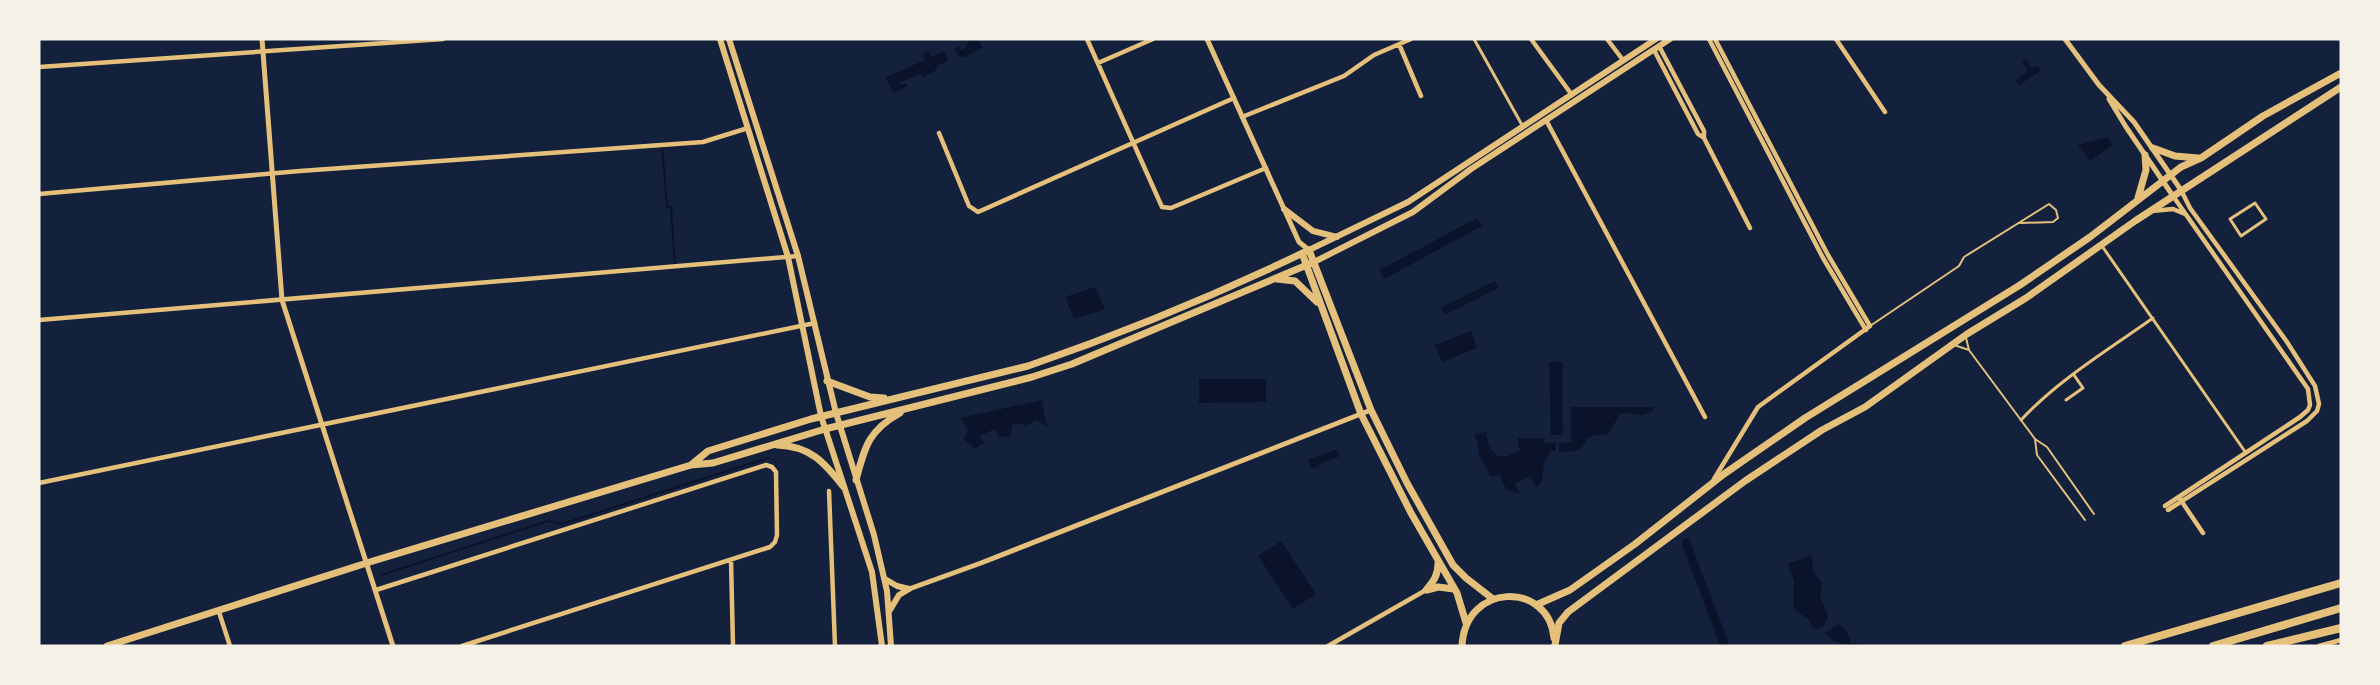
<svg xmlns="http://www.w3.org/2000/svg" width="2380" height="685" font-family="Manrope,sans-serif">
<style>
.water{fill:#0b132b}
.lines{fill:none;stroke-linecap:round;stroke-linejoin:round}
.stream{stroke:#0b132b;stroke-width:2}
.canal{stroke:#0b132b;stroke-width:9}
.service{stroke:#e5c07b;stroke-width:2}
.pedestrian{stroke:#e5c07b;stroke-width:3}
.minor{stroke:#e5c07b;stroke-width:4.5}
.tertiary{stroke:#e5c07b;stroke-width:5}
.secondary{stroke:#e5c07b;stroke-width:6}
.primary{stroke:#e5c07b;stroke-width:7}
.motorway{stroke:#e5c07b;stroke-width:8}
</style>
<rect width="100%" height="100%" fill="#14213d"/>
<!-- water -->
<path class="water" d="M971,39L979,41L983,50L980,48L966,57L958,56L955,49L960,46V49H964Z
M929,51L932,57L944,51L948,61L938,65L935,71L923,77L921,73L899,83L900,85L906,83L907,86L893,93L886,77L925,60L922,54Z
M2025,59L2032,68L2037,65L2041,71L2019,85L2016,80L2028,71L2022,61Z
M2108,137L2113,145L2090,161L2078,145Z
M1477,218L1482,226L1384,279L1380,270Z
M1495,281L1498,288L1445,315L1441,308Z
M1095,287L1105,309L1074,319L1065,297Z
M1471,331L1477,348L1442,362L1435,345Z
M1549,362H1562L1563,435H1551Z
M1199,379H1266V402L1199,403Z
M1042,400L1047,427L1036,420L1026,426L1023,423L1012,425L1011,436L999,437L995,429L979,436L984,443L975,449L963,439L969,431L960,418Z
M1571,407H1654L1653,411L1643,415L1621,413L1608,434C1602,436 1598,434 1593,436C1578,440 1593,453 1559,452V443L1571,442Z
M1486,432C1488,444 1493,462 1510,455C1513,453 1515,452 1519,452L1520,448L1518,445V438H1543L1544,443L1555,442L1556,450L1552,451C1537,464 1549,478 1536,488L1530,476L1515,484L1520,494C1504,490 1506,488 1500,476H1490L1479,454L1478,443L1474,435Z
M1337,449L1340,456L1319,464V466L1311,469L1308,460Z
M1281,541L1316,594L1293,609L1258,556Z
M1811,556L1814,573L1822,583L1820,596L1828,617L1824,626L1818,629L1812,627L1808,619L1796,611L1793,605L1794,581L1788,564Z
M1839,624L1847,632L1851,643L1861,644V646C1850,646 1831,643 1825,633Z"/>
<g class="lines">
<!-- stream -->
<path class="stream" d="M662,145L667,207H671L675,265
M381,575L548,521L562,524L768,458"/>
<!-- canal -->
<path class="canal" d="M1686,543L1725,646"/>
<!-- service -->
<path class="service" d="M1870,326L1959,266L1964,257L2049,204L2056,210L2058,218L2053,222L2020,223
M1966,338L1969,350L2035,439L2047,447L2094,514
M1954,345L1969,350
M2035,439L2037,455L2085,520"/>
<!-- pedestrian -->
<path class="pedestrian" d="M1474,39L1522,125
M2255,203L2266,219L2241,236L2230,219Z
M2102,246L2246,453
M2066,400L2083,388L2074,375
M2021,420C2058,380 2108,350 2153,318"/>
<!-- minor -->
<path class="minor" d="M1087,39L1162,207L1171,208L1266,168
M1531,39L1572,95
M1607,39L1623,60
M1709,39L1823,258L1866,330
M1836,39L1885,112
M1399,44L1421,96
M1659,46L1704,131V138L1750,228
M1654,50L1698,134L1704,138
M1098,63L1153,39
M39,67L443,39
M1242,117L1344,76L1374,55L1411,39
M1546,120L1705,417
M939,133L969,206L978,212L1234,98
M39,194L300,171L703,142L748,128
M2152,211L2173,209L2185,214
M39,320L798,256
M1714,479L1758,407L1870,326L1828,255L1715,39
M39,483L815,323
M829,491L835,646
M2180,499L2203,533
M2165,506L2300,417L2308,410L2310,405L2308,389L2173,196
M2168,510L2307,421L2317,411L2319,404L2315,386L2287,342L2190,208L2181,190
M731,560L733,646
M376,590L766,465L772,467L776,472L777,535L775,542L770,547L462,646
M219,612L230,646
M1328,646L1426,590
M2319,646L2341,640"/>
<!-- tertiary -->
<path class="tertiary" d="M262,39L282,300L393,646
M1207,39L1299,242L1309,250
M2065,39L2099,85L2134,122L2181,190
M2109,99L2126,127L2173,196
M909,589L981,563L1371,410"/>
<!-- secondary -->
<path class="secondary" d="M720,39L788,257L821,416L872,572L882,646
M729,39L798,256L836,413L874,535L887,591L891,646
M1284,209L1313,231L1337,237
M1309,250L1408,202L1656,39
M1314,262L1413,212L1471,169L1670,39
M885,579L897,586L909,589
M890,610L899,595L909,589"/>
<!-- primary -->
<path class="primary" d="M2153,148L2175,156L2198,158
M2138,198L2146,170L2145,155
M1302,253L1361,414L1411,513L1457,593L1466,623
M1277,279L1295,281L1317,302
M827,381L870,397L884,398
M777,445C810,446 824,462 843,486
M691,465L708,451L811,419L1028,366C1123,333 1218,294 1309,250L1371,410L1407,483L1453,565L1466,578L1493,599
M856,480C865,446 869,430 900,413
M1426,590C1434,581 1438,575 1438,563
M1427,590L1438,587L1454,589
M1536,605L1570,590L1635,544L1724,474L1805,418L2020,285L2090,237L2181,167L2201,158L2263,116L2341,73
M1555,645L1559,623L1568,612L1745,481L1822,430L1865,407L1967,334L2026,298L2135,221L2341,87
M107,646L373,561L691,465L713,463L825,429L1032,377L1072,364L1314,262
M1462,646C1465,582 1549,581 1554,638"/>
<!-- motorway -->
<path class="motorway" d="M2125,646L2341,583
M2213,646L2341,608
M2267,646L2341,628"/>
</g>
<!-- border -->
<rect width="2380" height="685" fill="none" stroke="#f6f1e7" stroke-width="81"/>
</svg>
